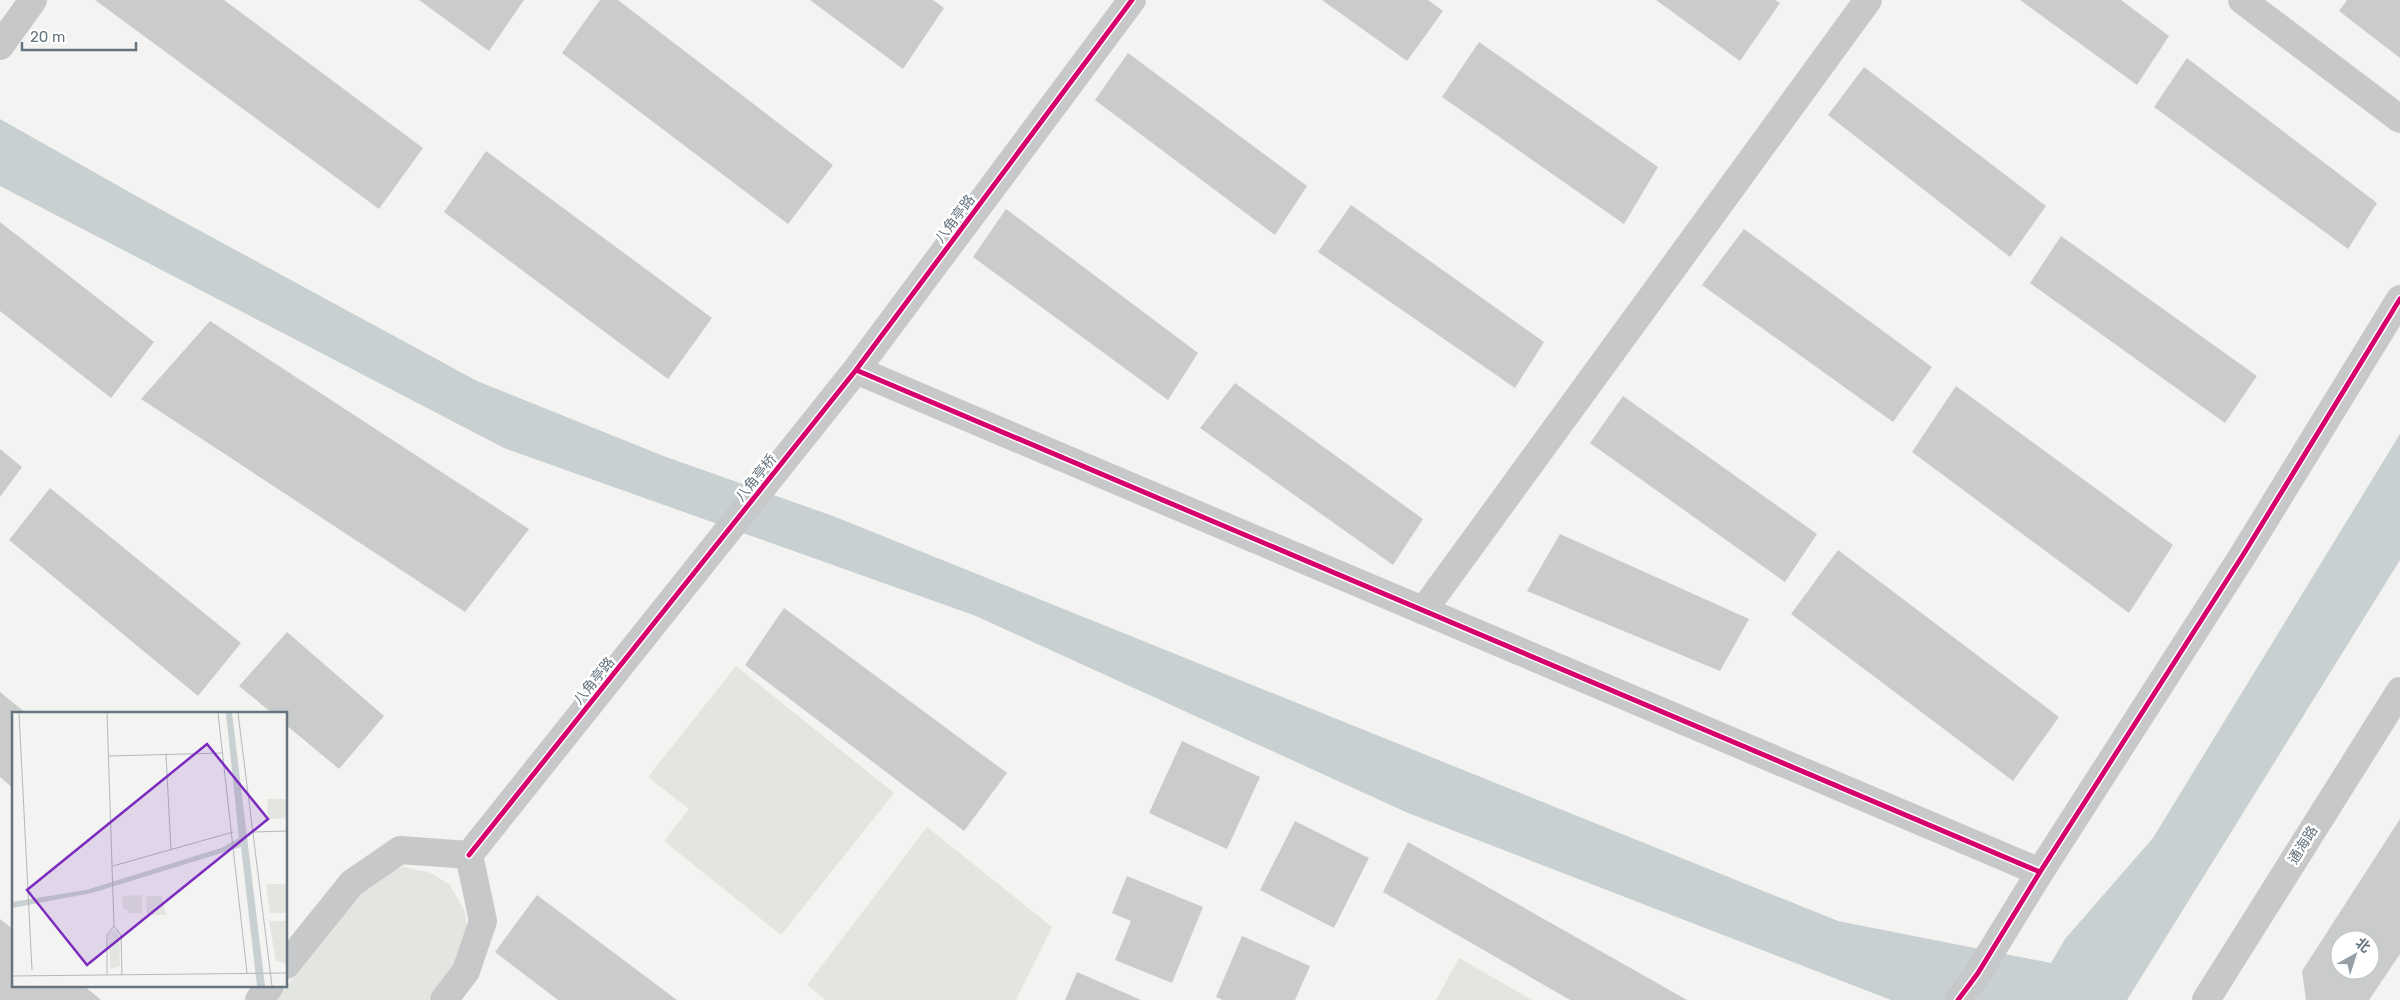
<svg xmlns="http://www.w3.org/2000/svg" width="2400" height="1000" font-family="Rubik,'Noto Sans SC',sans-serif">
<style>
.green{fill:#e2e5e0}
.water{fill:#c8d0d2}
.building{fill:#cacbcb;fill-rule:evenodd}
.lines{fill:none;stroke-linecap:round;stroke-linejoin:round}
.minor{stroke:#c7c8c9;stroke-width:28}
.tertiary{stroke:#c7c8c9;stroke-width:28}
.cycleway-casing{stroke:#fff;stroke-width:8}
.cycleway{stroke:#d6006c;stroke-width:5}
.labels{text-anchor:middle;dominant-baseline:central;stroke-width:5;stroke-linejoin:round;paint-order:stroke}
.street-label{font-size:14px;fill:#65747f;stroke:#fff}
.inset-road{fill:none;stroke:#b2b8bc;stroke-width:1}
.view{fill:#7b2cbf;fill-opacity:0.15;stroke:#7b2cbf;stroke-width:2.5}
.inset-edge{fill:none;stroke:#65747f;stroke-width:2.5}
</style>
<rect width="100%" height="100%" fill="#f3f3f1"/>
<!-- green -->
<path class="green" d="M736,666L894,793L781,935L664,841L689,809L648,777Z
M927,827L1052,927L1016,1000H826L807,985Z
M404,867L431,873L450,885L465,912L468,937L456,963L429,1000H276L367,882L378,875Z
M1459,958L1532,1000H1436Z"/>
<!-- water -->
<path class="water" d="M0,119L147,202L477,381L666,457L833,516L1838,921L2051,963L2065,939L2153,838L2400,434V560L2127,1000H1891L1408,813L976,616L504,448L0,186Z"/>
<!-- building -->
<path class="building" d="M95,0H224L423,148L379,209Z
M419,0H524L489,51Z
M600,0H618L833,165L788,224L562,53Z
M810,0H933L944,8L903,69Z
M1322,0H1428L1443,11L1407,61Z
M1656,0H1775L1780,3L1740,61Z
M2020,0H2121L2169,36L2137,85Z
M2347,0H2400V58L2339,11Z
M1479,42L1658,167L1624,224L1442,97Z
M1128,53L1307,186L1275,235L1095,100Z
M2187,58L2377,203L2348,249L2154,107Z
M1864,67L2046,206L2010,257L1828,115Z
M486,151L712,318L668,379L444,212Z
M1351,205L1544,342L1515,388L1318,252Z
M1006,209L1198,353L1168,400L973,257Z
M0,222L154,342L111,398L0,311Z
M1744,229L1932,367L1893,422L1702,285Z
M2061,236L2257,376L2225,423L2030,283Z
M210,321L529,529L465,612L141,399Z
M1235,383L1423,519L1393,565L1200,428Z
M1956,386L2173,545L2129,613L1912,452Z
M1623,396L1817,534L1785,582L1590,443Z
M0,449L22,467L0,497Z
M50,488L241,643L198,696L9,540Z
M1560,534L1749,619L1720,671L1527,591Z
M1838,550L2059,717L2013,781L1791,614Z
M784,608L1007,773L964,831L745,665Z
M287,632L384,716L339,769L286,725V714H273L239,686Z
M0,692L27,714H14V789L0,777Z
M1182,741L1260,777L1227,849L1149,813Z
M2400,819V954L2369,1000H2306L2302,971ZM2340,940H2370V970H2340Z
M1295,821L1369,858L1334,928L1260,890Z
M1408,842L1687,1000H1570L1383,892Z
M1127,876L1203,907L1172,983L1115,960L1131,921L1112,913Z
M537,895L677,1000H558L495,952Z
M0,919L14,930V986H84L101,1000H0Z
M1242,936L1310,966L1295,1000H1223L1216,997Z
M1077,972L1141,1000H1065Z"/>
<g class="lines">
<!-- minor -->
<path class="minor" d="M2242,0L2400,119
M0,46L33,0
M856,370L2040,872
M1423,611L1868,0
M469,855L856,370L1132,0
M286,965L352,883L400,850L469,855
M259,1000L270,986
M444,1000L466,971L483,921L469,855
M1958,1000L1978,973L2040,872L2243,555L2400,299"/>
<!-- tertiary -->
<path class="tertiary" d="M2206,1000L2400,691"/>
<defs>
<path id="cycleway" d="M856,370L2040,872
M469,855L856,370L1132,0
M1958,1000L1978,973L2040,872L2243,555L2400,299"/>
</defs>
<!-- cycleway casing -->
<use href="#cycleway" class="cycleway-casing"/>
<!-- cycleway -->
<use href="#cycleway" class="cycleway"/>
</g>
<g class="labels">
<!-- street labels -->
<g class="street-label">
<text transform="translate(955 219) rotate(-53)">八角亭路</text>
<text transform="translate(756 478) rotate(-51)">八角亭桥</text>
<text transform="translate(594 681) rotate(-51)">八角亭路</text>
<text transform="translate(2303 845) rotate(-58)">通海路</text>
</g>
</g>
<!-- overview -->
<g transform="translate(12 712)">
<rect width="275" height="275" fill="#f3f3f1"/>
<path d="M255,87H275V106L256,107ZM254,172H275V201H258ZM130,183V201H116L115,197H111L110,184ZM134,184H150L154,203H135ZM257,209H275V252L264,249ZM102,217L107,220L108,254L99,257L96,222Z" fill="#e2e5e0"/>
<path d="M214,1H220L253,274H245L229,135L80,181L0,196V190L74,178L209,136L227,126Z" fill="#c8d0d2"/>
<path class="inset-road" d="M7,1L20,258M95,1L102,214L109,223L110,263M206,1L235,261M226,1L260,274M154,43L159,138M97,44L211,41M241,120L275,119M101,154L221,120M95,263V223L102,214M0,264L275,261"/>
<path class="view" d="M195,32L256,107L75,253L15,178Z"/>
<rect width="275" height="275" class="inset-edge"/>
</g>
<!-- north arrow -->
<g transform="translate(2355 955) rotate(39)"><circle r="24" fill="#ffffff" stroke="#c1c7cc"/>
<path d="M0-4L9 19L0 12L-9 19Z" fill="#97a0a7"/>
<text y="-8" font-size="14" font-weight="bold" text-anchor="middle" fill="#65747f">北</text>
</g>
<!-- scale -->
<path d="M22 42v8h114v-8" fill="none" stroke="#65747f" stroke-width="2.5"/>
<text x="30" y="42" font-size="15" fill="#65747f" stroke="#ffffff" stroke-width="4" paint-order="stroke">20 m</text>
</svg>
